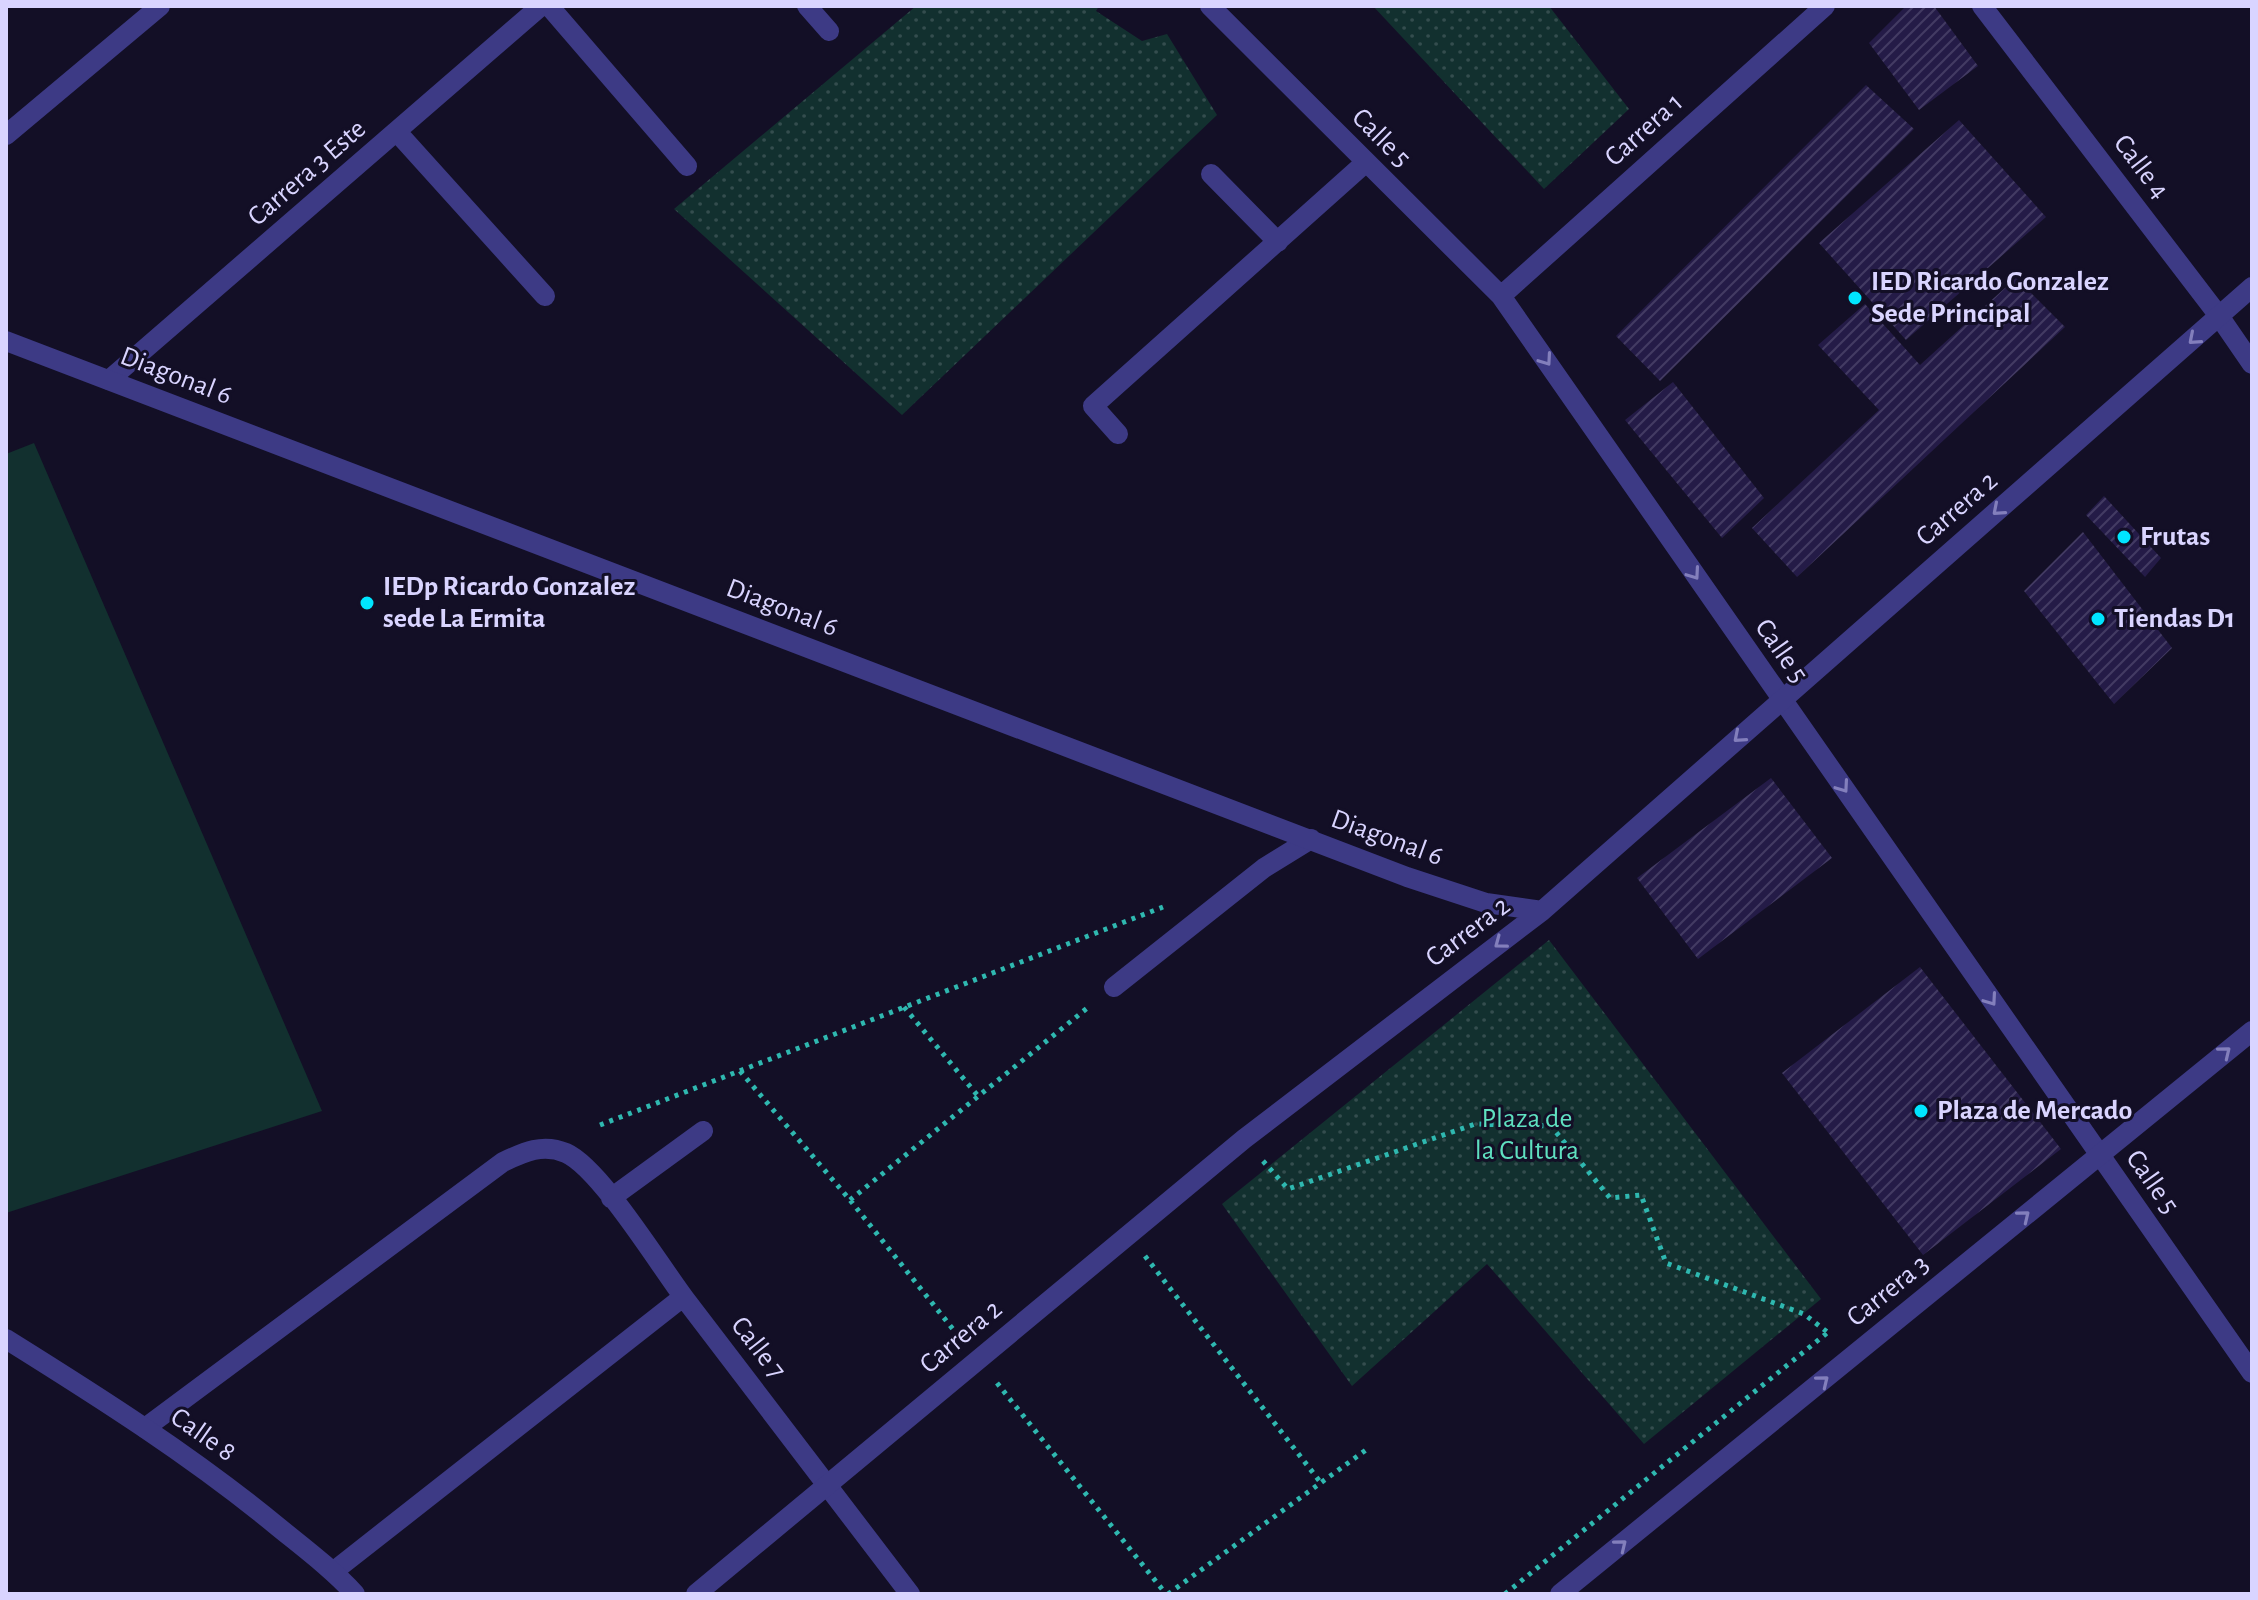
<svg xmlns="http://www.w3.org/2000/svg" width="2258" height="1600" font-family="'Alegreya Sans',sans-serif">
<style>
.grass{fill:url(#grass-dots)}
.garden{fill:#12302f}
.building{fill:url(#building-hatch)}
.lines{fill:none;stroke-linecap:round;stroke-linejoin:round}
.path{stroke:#2fb8b0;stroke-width:5;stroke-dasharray:4 6;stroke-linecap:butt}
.minor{stroke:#3d3a85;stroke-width:20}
.tertiary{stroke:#3d3a85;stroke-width:20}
.oneway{stroke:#837fbc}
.poi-dot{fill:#00e5ff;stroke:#130f26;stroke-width:3}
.labels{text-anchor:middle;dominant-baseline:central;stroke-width:6;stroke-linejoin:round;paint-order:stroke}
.street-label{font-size:28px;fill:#d9d4ff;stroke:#130f26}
.poi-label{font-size:28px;font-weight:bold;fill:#d9d4ff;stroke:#130f26;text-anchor:start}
.park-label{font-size:28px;fill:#5fe0c0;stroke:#130f26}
</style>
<defs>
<pattern id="grass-dots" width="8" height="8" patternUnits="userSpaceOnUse" patternTransform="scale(2)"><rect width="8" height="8" fill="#12302f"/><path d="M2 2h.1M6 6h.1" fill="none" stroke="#344d4e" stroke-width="1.8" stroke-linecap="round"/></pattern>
<pattern id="building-hatch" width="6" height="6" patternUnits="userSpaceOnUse" patternTransform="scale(2)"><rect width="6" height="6" fill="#241b47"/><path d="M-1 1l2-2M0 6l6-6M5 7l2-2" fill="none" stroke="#433b63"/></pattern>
</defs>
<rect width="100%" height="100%" fill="#130f26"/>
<!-- grass -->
<path class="grass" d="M916,6H1099L1096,11L1142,41L1167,34L1217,115L902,415L674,209Z
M1373,6H1549L1629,109L1544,189Z
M1549,940L1821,1299L1644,1444L1487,1264L1352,1386L1222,1204Z"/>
<!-- garden -->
<path class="garden" d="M34,443L322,1111L6,1213V454Z"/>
<!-- building -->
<path class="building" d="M1906,6H1934L1978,66L1919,110L1869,43Z
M1866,85L1914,129L1660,381L1616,336Z
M1959,120L2046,217L1906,340L1819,243Z
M2016,278L2065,327L1797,577L1752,528L1879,410L1818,345L1865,304L1920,365Z
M1673,382L1764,498L1722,538L1625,420Z
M2104,496L2161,558L2145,577L2086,515Z
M2083,532L2172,648L2114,704L2024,591Z
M1771,778L1832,858L1698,959L1637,878Z
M1920,967L2061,1149L1923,1255L1782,1073Z"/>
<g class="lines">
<!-- path -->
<path class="path" d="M904,1007L978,1096
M740,1071L850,1200L960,1338
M600,1125L1163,907
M1263,1161L1288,1189L1475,1124L1551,1126L1610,1198L1641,1195L1666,1263L1804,1314L1831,1335
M850,1200L1091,1005
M1145,1256L1321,1483
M997,1383L1166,1594
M1168,1594L1370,1447
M1505,1594L1827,1333"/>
<!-- minor -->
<path class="minor" d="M549,6L687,166
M807,6L829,31
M1210,6L1501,296L2252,1373
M1982,6L2219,316L2252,364
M397,132L545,296
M6,135L160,6
M1211,174L1278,242
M1501,296L1825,6
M109,380L541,6
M1118,434L1093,406L1365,163
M1114,987L1264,868L1311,839
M611,1198L703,1131
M145,1428L503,1162C524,1152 543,1143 566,1153C600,1168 660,1266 685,1299C759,1397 835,1495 910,1594
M334,1571L683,1297"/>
<!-- tertiary -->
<path class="tertiary" d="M6,341L1407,877L1486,903L1542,911
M6,1339C99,1397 192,1456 277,1526C304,1548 331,1568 355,1594
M696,1594L1244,1139L1542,911L2252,287
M1560,1594L2252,1031"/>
</g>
<!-- one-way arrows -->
<defs><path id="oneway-chevron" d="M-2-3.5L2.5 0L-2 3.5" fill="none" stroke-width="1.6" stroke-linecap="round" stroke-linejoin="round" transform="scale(2)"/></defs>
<g class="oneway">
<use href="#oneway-chevron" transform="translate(2194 339) rotate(139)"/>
<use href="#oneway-chevron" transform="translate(1546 360) rotate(55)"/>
<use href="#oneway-chevron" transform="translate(1998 510) rotate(139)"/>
<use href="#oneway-chevron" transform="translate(1694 574) rotate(55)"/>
<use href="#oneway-chevron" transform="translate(1739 737) rotate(139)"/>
<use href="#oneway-chevron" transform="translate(1843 787) rotate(55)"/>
<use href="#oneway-chevron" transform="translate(1500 943) rotate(143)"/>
<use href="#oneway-chevron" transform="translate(1991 1000) rotate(55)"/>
<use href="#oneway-chevron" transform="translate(2225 1052) rotate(-39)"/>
<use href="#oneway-chevron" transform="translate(2024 1216) rotate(-39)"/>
<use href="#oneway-chevron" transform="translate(1823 1381) rotate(-39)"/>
<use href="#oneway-chevron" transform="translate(1621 1545) rotate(-39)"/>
</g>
<!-- markers -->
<g class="poi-dot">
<circle cx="1855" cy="298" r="8"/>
<circle cx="2124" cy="537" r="8"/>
<circle cx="367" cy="603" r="8"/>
<circle cx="2098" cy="619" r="8"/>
<circle cx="1921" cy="1111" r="8"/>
</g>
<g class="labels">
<!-- street labels -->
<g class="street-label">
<text transform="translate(1644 130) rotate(-42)">Carrera 1</text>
<text transform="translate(1381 138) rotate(45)">Calle 5</text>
<text transform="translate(2141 167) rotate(53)">Calle 4</text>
<text transform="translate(307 173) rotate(-41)">Carrera 3 Este</text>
<text transform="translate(176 376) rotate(21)">Diagonal 6</text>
<text transform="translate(1957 509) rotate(-41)">Carrera 2</text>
<text transform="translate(782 608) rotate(21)">Diagonal 6</text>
<text transform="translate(1781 651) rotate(55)">Calle 5</text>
<text transform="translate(1387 838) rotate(20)">Diagonal 6</text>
<text transform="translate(1468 932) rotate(-37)">Carrera 2</text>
<text transform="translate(2152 1182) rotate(55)">Calle 5</text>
<text transform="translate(1888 1291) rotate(-39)">Carrera 3</text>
<text transform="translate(961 1337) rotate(-40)">Carrera 2</text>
<text transform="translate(758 1348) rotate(52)">Calle 7</text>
<text transform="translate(203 1435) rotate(35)">Calle 8</text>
</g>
<!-- poi labels -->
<g class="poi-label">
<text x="1871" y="282">IED Ricardo Gonzalez<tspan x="1871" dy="32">Sede Principal</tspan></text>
<text x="2140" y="537">Frutas</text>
<text x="383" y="587">IEDp Ricardo Gonzalez<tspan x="383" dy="32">sede La Ermita</tspan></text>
<text x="2114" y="619">Tiendas D1</text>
<text x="1937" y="1111">Plaza de Mercado</text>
</g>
<!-- park labels -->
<g class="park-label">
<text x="1527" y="1119">Plaza de<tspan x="1527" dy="32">la Cultura</tspan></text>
</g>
</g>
<!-- border -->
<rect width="2258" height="1600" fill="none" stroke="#d9d4ff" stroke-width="16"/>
</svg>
